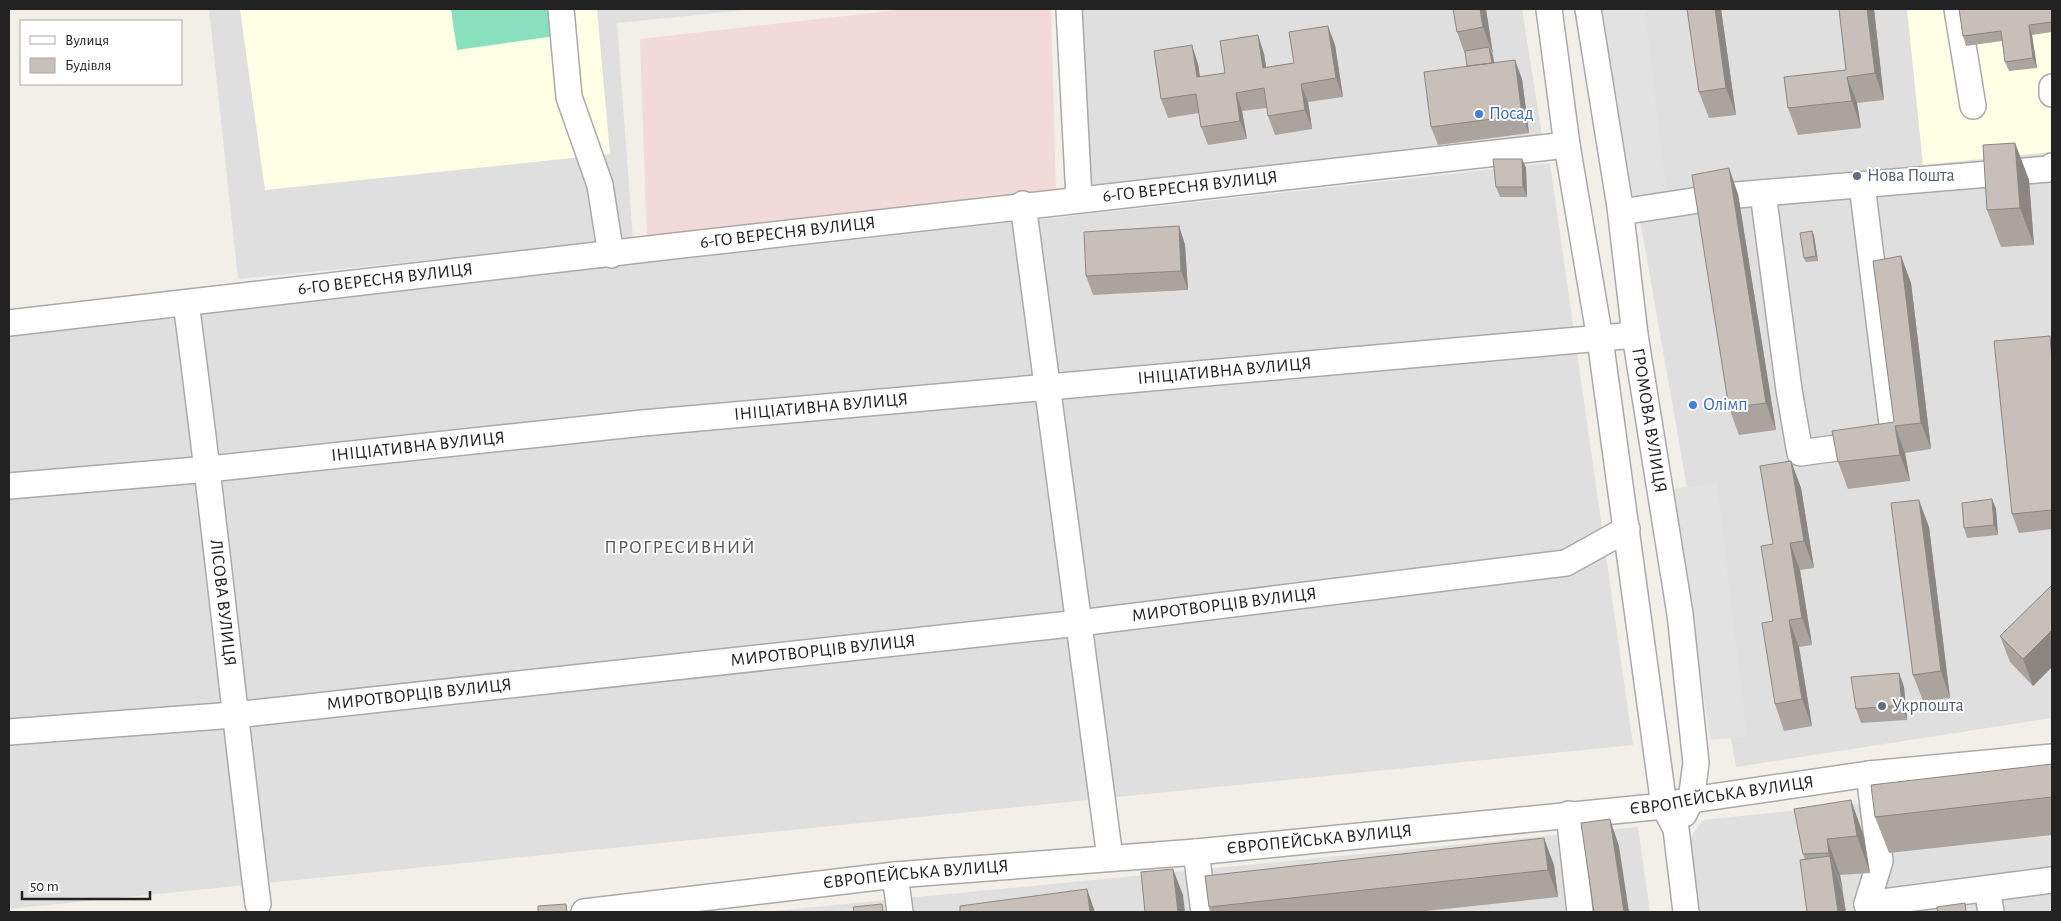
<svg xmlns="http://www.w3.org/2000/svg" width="2061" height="921" font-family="'Alegreya Sans',sans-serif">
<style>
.residential{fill:#e0dfdf}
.commercial{fill:#f2dad9}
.education{fill:#ffffe5}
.pitch{fill:#88e0be}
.parking{fill:#e2e2e2}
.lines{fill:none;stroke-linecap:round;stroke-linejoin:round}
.minor-casing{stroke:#a9a9a9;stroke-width:28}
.minor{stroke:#fff;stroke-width:25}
.wall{fill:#aba49e}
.shaded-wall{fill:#8b8681}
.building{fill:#c7bfb8;stroke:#8b8681}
.shop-dot{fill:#3f7fe0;stroke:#fff;stroke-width:2}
.service-dot{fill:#5c6f8a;stroke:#fff;stroke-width:2}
.labels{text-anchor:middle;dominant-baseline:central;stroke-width:4;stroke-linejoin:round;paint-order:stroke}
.shop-label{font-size:18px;fill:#366cbe;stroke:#fff;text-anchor:start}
.service-label{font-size:18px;fill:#4e5e75;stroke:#fff;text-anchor:start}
.street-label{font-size:18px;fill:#222;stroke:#fff}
.neighbourhood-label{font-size:19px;letter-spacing:1px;fill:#555;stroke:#fff}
</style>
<rect width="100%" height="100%" fill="#f2efe9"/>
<!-- residential -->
<path class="residential" d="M209,9H755L617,23L633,240L238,279Z
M1075,9H1522L1543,142L1087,189Z
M1603,9H2052V718L1736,767Z
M1550,163L1633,745L9,909V333Z
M2052,784V912H1700L1690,838L1703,820Z
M1638,827L1650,912H763Z"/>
<!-- commercial -->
<path class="commercial" d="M907,9H1051L1056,192L647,242L640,39Z"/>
<!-- education -->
<path class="education" d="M240,9H597L610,154L265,190Z
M1907,9H2052V152L1923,165Z"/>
<!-- pitch -->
<path class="pitch" d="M451,9H558L562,35L457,50Z"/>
<!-- parking -->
<path class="parking" d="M1597,9H1645L1666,191L1627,196Z
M1717,483L1747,737L1710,740L1673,489Z"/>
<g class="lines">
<defs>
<g id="minor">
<path d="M561,9L569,97L600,185L611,255"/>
<path d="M1069,9L1079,198"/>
<path d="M1549,9L1567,145L1600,339L1664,806L1676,829L1686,912"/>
<path id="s1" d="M1588,9L1620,207L1635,335L1680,614L1696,763L1691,800L1684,814"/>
<path d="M1957,9L1973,106"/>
<path d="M2052,87V94"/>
<path d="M1763,193L1789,390L1800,453L1894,440L1862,185"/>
<path d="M1023,204L1110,858"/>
<path d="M1621,212L1725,196L2049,169L2052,166"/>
<path id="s2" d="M186,303C213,503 233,704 258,904"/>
<path id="s3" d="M9,323C528,263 1048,202 1567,145"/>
<path id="s4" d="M9,486L209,469L643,423L1635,335"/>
<path id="s5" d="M9,732L234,715L1079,623L1566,563L1627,529"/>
<path d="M1569,814L1580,912"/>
<path d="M1196,852L1204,912"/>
<path d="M895,875L900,912"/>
<path d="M1987,889L1991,912"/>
<path d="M1867,904L2052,880"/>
<path id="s6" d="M584,912L895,875L1196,852L1664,806L1691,800L1869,774L2052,757"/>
<path d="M1869,912L1867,904L1880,861L1869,774"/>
</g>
</defs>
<!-- minor casing -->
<use href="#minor" class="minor-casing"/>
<!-- minor -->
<use href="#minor" class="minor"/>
</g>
<!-- wall -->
<path class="wall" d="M1486,9L1494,63L1522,79L1529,133L1438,145L1431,127L1467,66L1466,57L1457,32Z
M1721,9L1736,115L1709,118L1699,92Z
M1839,9H1874L1884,100L1857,103L1861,128L1798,135L1788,108L1846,70Z
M2052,9V32L2032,35L2037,68L2009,71L2005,62L2002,41L1966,46L1963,36Z
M1258,35L1264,54L1266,67L1294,63L1335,45L1343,97L1308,102L1312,129L1275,135L1268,116L1267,108L1242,111L1247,139L1208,145L1201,127L1199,113L1168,118L1161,99L1198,64L1200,77L1225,73Z
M2015,143L2029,180L2034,245L2001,247L1987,210Z
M1522,159L1526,168L1527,197H1500L1496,187Z
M1738,194L1776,430L1739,435L1729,408Z
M1179,226L1185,245L1188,290L1093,295L1086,276Z
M1812,231L1814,236L1818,261L1806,262L1804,258Z
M1901,256L1911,283L1931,449L1905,453L1910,481L1848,489L1838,462L1894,422Z
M2052,343V529L2019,533L2012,514Z
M1791,461L1801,488L1814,568L1800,570L1812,645L1799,647L1812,726L1784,731L1775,704L1773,621V544Z
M1992,499L1996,509L1998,535L1967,538L1964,528Z
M1929,527L1950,698L1923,701L1913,675Z
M2052,585V667L2033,686L2010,662L2000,636Z
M1899,673L1904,687L1907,720L1861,723L1856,709Z
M2052,764V835L1889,853L1875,817Z
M1851,800L1864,837L1870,873L1840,875L1843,893L1805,860L1803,854Z
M1554,865L1558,897L1416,912H1210L1209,907Z"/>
<!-- shaded-wall -->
<path class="shaded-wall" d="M1480,9H1486L1493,54L1483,27Z
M1715,9H1721L1736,115L1726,88Z
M1867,9H1874L1884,100L1875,73Z
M2029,25L2032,35L2037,68L2033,58Z
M1328,26L1335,45L1343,97L1336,78Z
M1258,35L1264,54L1269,86L1263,68Z
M1192,45L1198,64L1203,96L1197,77Z
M1489,47L1493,56L1497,80L1493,71Z
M1515,60L1522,79L1529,133L1522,115Z
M1847,77L1857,103L1861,128L1852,101Z
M1301,84L1308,102L1312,129L1305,110Z
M1236,93L1242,111L1247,139L1240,121Z
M2015,143L2029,180L2034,245L2020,208Z
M1522,159L1526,168L1527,197L1523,187Z
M1729,168L1738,194L1776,430L1766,403Z
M1179,226L1185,245L1188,290L1181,271Z
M1812,231L1814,236L1818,261L1816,256Z
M1901,256L1911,283L1931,449L1921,423Z
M2050,336L2052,343V361Z
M1895,426L1905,453L1910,481L1900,455Z
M1791,461L1801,488L1814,568L1804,541Z
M1992,499L1996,509L1998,535L1994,525Z
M1919,500L1929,527L1950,698L1941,671Z
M1790,543L1800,570L1812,645L1802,618Z
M1789,620L1799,647L1812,726L1802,699Z
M2052,630V667L2033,686L2023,659Z
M1899,673L1904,687L1907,720L1902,705Z
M1851,800L1864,837L1870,873L1857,836Z
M1610,819L1619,846L1629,912H1624Z
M1544,838L1554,865L1558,897L1548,870Z
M1827,839L1840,875L1843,890L1829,853Z
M1830,856L1843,893L1846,912H1838Z
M1173,869L1183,895L1185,912H1178Z
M1087,889L1095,912H1090Z"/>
<!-- building -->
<path class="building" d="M1453,9H1480L1483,27L1457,32Z
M1687,9H1715L1726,88L1699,92Z
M1839,9H1867L1875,73L1847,77L1852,101L1788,108L1784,77L1846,70Z
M1959,9H2052V22L2029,25L2033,58L2005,62L2001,31L1963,36Z
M1328,26L1336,78L1301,84L1305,110L1268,116L1264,88L1236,93L1240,121L1201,127L1196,94L1161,99L1154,51L1192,45L1197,77L1225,73L1220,41L1258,35L1263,68L1294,63L1289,32Z
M1489,47L1492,63L1467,66L1465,51Z
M1515,60L1522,115L1431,127L1424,72Z
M2015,143L2020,208L1987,210L1983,145Z
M1493,159H1522L1523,187H1496Z
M1729,168L1766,403L1729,408L1692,175Z
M1179,226L1181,271L1086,276L1084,232Z
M1812,231L1816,256L1804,258L1800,233Z
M1901,256L1921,423L1895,426L1900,455L1838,462L1832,431L1894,422L1873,261Z
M2050,336L2052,361V510L2012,514L1994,341Z
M1791,461L1804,541L1790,543L1802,618L1789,620L1802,699L1775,704L1762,623L1773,621L1761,546L1773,544L1760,466Z
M1992,499L1994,525L1964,528L1962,503Z
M1919,500L1941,671L1913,675L1891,503Z
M2052,585V630L2023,659L2000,636Z
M1899,673L1902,705L1856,709L1851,677Z
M2052,764V797L1875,817L1871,785Z
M1851,800L1857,836L1827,839L1829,853L1803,854L1794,809Z
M1610,819L1624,912H1594L1581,823Z
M1544,838L1548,870L1209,907L1205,876Z
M1830,856L1838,912H1807L1800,860Z
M1173,869L1178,912H1145L1141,872Z
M1087,889L1090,912H960V906Z
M1965,903L1966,912H1938L1937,907Z
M566,904L567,912H538V906Z
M882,904L883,912H854L853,907Z"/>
<!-- markers -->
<g class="shop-dot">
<circle cx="1479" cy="114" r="5"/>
<circle cx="1693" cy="405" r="5"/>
</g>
<g class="service-dot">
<circle cx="1857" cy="176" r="5"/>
<circle cx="1882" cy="706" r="5"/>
</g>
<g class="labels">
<!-- shop labels -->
<g class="shop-label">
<text x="1489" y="114">Посад</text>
<text x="1703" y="405">Олімп</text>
</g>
<!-- service labels -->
<g class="service-label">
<text x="1867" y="176">Нова Пошта</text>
<text x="1892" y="706">Укрпошта</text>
</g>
<!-- street labels -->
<g class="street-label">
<text stroke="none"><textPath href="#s3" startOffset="1189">6-ГО ВЕРЕСНЯ ВУЛИЦЯ</textPath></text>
<text stroke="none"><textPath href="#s3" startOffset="784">6-ГО ВЕРЕСНЯ ВУЛИЦЯ</textPath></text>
<text stroke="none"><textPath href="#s3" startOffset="379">6-ГО ВЕРЕСНЯ ВУЛИЦЯ</textPath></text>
<text stroke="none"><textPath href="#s4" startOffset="1221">ІНІЦІАТИВНА ВУЛИЦЯ</textPath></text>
<text stroke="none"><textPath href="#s4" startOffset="816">ІНІЦІАТИВНА ВУЛИЦЯ</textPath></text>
<text stroke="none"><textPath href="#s1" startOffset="416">ГРОМОВА ВУЛИЦЯ</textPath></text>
<text stroke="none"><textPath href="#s4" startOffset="411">ІНІЦІАТИВНА ВУЛИЦЯ</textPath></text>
<text stroke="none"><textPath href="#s2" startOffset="302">ЛІСОВА ВУЛИЦЯ</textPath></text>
<text stroke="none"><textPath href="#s5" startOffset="1222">МИРОТВОРЦІВ ВУЛИЦЯ</textPath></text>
<text stroke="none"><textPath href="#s5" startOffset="818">МИРОТВОРЦІВ ВУЛИЦЯ</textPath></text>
<text stroke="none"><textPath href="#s5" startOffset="412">МИРОТВОРЦІВ ВУЛИЦЯ</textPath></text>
<text stroke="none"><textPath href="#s6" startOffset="1144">ЄВРОПЕЙСЬКА ВУЛИЦЯ</textPath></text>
<text stroke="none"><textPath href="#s6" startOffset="739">ЄВРОПЕЙСЬКА ВУЛИЦЯ</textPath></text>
<text stroke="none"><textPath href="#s6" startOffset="334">ЄВРОПЕЙСЬКА ВУЛИЦЯ</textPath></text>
</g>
<!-- neighbourhood labels -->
<g class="neighbourhood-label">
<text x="680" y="547">ПРОГРЕСИВНИЙ</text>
</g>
</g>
<!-- border -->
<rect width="2061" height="921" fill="none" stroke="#222222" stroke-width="20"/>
<!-- legend -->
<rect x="20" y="20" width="162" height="65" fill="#ffffff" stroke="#a7a7a7"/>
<rect x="30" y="36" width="25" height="8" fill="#ffffff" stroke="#a7a7a7"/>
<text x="65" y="45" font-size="15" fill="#222222">Вулиця</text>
<rect x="30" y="58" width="25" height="15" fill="#c7bfb8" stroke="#a7a7a7"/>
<text x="65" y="70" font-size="15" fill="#222222">Будівля</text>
<!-- scale -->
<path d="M22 891v8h128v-8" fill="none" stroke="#222222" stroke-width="2.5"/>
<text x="30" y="891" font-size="15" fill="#222222" stroke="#ffffff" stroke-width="4" paint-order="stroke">50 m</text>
</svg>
